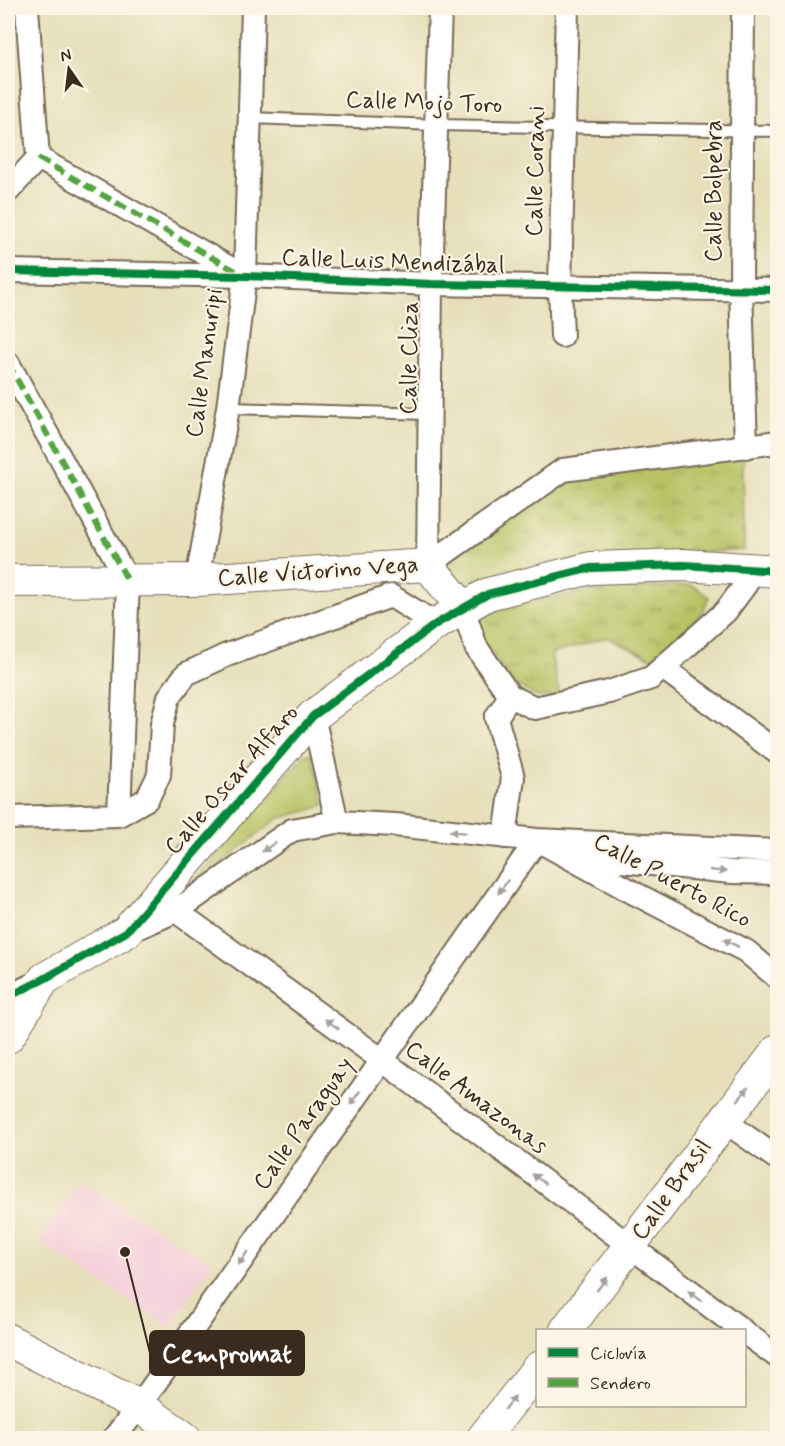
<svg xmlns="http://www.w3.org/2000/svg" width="785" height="1446" font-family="Mynerve,sans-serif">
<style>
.built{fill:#f5cfdc}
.grass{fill:url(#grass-tufts);stroke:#797642;stroke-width:1.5}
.park{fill:#b7c365;stroke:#797642;stroke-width:1.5}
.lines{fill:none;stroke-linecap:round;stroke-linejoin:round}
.lane-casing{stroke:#776955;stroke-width:14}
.street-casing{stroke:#776955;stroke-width:26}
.secondary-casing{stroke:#776955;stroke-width:34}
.lane{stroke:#fff;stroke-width:10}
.street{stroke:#fff;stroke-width:22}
.secondary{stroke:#fff;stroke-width:32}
.quiet{stroke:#54a441;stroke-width:6;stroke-dasharray:12 6;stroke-linecap:butt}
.cycleway-casing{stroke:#fcf5e5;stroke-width:11}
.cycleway{stroke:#00873e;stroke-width:8}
.oneway{fill:#a79f9a}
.labels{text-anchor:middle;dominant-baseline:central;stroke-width:4.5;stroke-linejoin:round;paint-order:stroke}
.street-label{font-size:24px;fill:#3b2a1e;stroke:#fcf5e5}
.leader{fill:none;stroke:#3b2a1e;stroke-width:2}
.callout-dot{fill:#3b2a1e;stroke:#fcf5e5;stroke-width:2}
.callout{fill:#3b2a1e;stroke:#3b2a1e;stroke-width:2}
.callout-label{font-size:26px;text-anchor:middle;font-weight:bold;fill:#fff}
</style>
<defs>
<pattern id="grass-tufts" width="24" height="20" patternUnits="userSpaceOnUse" patternTransform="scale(1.5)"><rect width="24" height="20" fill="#b7c365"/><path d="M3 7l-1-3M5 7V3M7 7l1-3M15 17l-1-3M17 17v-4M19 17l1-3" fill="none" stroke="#969f53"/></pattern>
</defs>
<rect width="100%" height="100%" fill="#fcf5e5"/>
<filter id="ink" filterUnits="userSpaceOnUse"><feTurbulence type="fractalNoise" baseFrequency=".0167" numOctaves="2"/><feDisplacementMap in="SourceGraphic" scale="12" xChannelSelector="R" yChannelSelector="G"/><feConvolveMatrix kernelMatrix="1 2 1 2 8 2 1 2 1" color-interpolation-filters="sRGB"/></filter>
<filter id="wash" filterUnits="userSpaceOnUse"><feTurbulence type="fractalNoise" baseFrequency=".008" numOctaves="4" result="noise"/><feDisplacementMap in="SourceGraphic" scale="24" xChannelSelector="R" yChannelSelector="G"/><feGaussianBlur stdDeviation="1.35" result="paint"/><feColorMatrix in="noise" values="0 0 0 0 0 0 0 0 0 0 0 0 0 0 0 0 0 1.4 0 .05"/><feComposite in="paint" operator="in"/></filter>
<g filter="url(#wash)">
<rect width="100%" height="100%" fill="#e6dfba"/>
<!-- built -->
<path class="built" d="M79,1181L211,1263L170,1327L39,1242Z"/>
<!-- grass -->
<path class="grass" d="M743,452L744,550L559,561L500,571L466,594L434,548L532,486Z
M692,585L709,597L702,613L654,659L607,637L551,654L560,697H537L513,683L471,625L508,605L597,590Z"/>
<!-- park -->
<path class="park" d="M312,753L324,805L313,809L277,819L182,894L304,756Z"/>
</g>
<g filter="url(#ink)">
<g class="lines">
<defs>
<path id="lane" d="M249,118L437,125L778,131
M228,408L428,414"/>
<path id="street" d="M27,8L38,158
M743,8L741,289L746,447
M38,158L242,275
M8,191L38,158
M8,271L245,276L431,284L778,290
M562,336L560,286L567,8
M8,363L128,581L119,815
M428,565L431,284L440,8
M428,565L563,470L778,442
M197,580L228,408L245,276L253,8
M463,608L476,647L510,696L535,708L609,692L651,678L726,611L746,584L748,569
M663,668L778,753
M313,716L337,822
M8,818L119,815L147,799L159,775L162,724L169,697L186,674L227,655L391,596L436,624
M505,837L513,777L496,718L510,696
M541,842L636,894L746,951L778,978
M576,851L602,859L731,872L778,873
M176,911L382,1060L742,1330
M132,930L176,911L292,830L337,822L395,825L537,840L778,851
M8,997L44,979
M723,1120L778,1159
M744,1332L778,1357
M114,1438L139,1406L537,840"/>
<path id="secondary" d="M8,581L197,580L428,565L463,608
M8,1037L44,979L126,932L313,716L436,624L488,594L591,568L683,565L778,571
M566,1330L778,1050
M8,1340L139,1406L185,1438
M483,1438L538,1368"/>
</defs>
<!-- lane casing -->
<use href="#lane" class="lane-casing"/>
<!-- street casing -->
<use href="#street" class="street-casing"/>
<!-- secondary casing -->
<use href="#secondary" class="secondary-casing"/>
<!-- lane -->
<use href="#lane" class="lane"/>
<!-- street -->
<use href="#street" class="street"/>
<!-- secondary -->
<use href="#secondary" class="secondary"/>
<!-- quiet -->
<path class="quiet" d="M38,158L239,273
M8,363L128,581"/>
<defs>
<path id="cycleway" d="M8,271L245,276L431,284L778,290
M8,997L44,979L126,932L313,716L436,624L488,594L591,568L683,565L778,571"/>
</defs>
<!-- cycleway casing -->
<use href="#cycleway" class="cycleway-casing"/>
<!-- cycleway -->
<use href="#cycleway" class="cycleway"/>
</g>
<!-- one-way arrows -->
<defs><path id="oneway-solid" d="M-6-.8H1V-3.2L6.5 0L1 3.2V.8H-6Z" transform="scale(1.5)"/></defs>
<g class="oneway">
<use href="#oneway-solid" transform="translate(458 832) rotate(-174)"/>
<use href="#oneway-solid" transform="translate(269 847) rotate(145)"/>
<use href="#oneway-solid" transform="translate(718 871) rotate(6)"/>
<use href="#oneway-solid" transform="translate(503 887) rotate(125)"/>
<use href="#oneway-solid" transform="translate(731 943) rotate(-153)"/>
<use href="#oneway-solid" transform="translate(332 1024) rotate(-144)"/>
<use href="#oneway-solid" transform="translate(743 1094) rotate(-52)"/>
<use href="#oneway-solid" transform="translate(355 1098) rotate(125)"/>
<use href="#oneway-solid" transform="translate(539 1179) rotate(-143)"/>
<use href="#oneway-solid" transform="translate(243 1258) rotate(125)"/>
<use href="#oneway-solid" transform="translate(602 1284) rotate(-52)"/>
<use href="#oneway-solid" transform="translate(695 1296) rotate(-144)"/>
<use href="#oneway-solid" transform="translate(510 1403) rotate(-52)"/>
</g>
</g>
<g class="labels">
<!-- street labels -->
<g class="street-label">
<text transform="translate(424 103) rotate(2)">Calle Mojo Toro</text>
<text transform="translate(536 171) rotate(-89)">Calle Corani</text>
<text transform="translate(714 191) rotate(-90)">Calle Bolpebra</text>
<text transform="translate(393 262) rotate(2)">Calle Luis Mendizábal</text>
<text transform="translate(410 358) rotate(-89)">Calle Cliza</text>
<text transform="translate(205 363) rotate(-82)">Calle Manuripi</text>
<text transform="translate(318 572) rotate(-4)">Calle Victorino Vega</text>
<text transform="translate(232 780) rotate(-49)">Calle Oscar Alfaro</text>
<text transform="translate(672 881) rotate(28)">Calle Puerto Rico</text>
<text transform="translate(476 1098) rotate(37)">Calle Amazonas</text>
<text transform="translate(304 1124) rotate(-55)">Calle Paraguay</text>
<text transform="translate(672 1190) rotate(-54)">Calle Brasil</text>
</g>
</g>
<!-- callouts -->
<path class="leader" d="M125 1252L150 1353"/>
<circle class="callout-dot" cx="125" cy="1252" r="6"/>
<rect class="callout" x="150" y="1331" width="154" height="44" rx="6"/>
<g class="callout-label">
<text x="227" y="1362">Cempromat</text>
</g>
<!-- margin -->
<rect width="785" height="1446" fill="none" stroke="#fcf5e5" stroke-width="30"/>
<!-- legend -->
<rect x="536" y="1329" width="210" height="78" fill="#fcf5e5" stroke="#afa495" stroke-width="1.5"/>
<rect x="548" y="1348" width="30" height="9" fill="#00873e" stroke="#afa495" stroke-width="1.5"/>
<text x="590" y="1359" font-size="18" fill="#3b2a1e">Ciclovía</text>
<rect x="548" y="1378" width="30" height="9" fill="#54a441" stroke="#afa495" stroke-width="1.5"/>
<text x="590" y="1389" font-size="18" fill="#3b2a1e">Sendero</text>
<!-- north arrow -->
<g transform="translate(69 69) rotate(346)" stroke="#fcf5e5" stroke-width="4.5" paint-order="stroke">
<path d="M0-4.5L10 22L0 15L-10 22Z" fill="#3b2a1e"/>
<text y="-9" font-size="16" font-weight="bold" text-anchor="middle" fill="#3b2a1e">N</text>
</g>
</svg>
